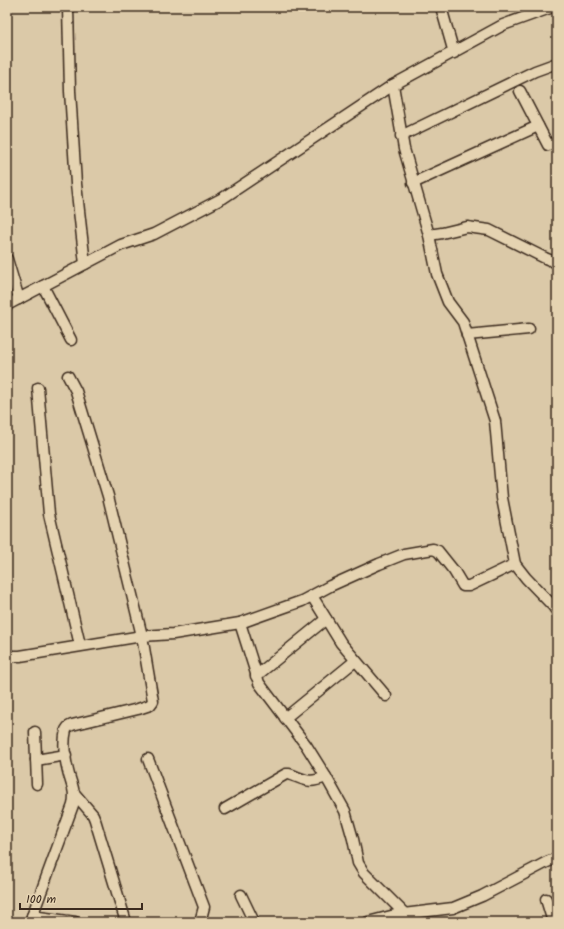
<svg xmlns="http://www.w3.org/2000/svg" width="564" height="929" font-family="Kalam,sans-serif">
<rect width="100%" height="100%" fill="#dbc9a8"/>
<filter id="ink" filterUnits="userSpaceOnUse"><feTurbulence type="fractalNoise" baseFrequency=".025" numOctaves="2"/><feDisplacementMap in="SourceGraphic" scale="8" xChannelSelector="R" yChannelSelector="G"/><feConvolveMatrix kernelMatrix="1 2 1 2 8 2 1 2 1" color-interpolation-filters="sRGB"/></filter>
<g filter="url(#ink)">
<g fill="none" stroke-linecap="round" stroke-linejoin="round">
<defs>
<g id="minor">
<polyline points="68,7 70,91 76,184 85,264"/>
<polyline points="441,7 454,53"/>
<polyline points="393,85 404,149 429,235 437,274 448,302 463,322 495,421 502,498 515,564 526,578 553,606 557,612"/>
<polyline points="520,91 548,145 557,142"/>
<polyline points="401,136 535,71 557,63"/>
<polyline points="413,183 538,126"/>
<polyline points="429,235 442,233 467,227 489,230 545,258 557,263"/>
<polyline points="7,259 19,299"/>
<polyline points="43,286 71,340"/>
<polyline points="7,305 121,245 154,234 223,198 393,85 503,25 553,7"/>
<polyline points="467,335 529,329"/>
<polyline points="38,388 49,514 80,645"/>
<polyline points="312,596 341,643 386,696"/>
<polyline points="240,623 259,683 306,745 326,777 345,811 353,839 358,863 364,873 413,922"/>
<polyline points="7,656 20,656 142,636 173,634 240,623 302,601 330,586 379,564 404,554 433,549 438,551 454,571 463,586 469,586 515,564"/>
<polyline points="256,676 326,619"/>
<polyline points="285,718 355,661"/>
<polyline points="35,732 37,784"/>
<polyline points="148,759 204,907 200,922"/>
<polyline points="36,760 66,755"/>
<polyline points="75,794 93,815 95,820 126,922"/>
<path d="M225,809L286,774H289C306,780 308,784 326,777"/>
<polyline points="241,895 254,922"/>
<polyline points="546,899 553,922"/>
<polyline points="32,916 75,922"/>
<path d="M30,922L73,805C76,789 71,785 68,771C65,759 63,742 66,730L68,727L72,725L138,709L150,705L153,701L142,636L108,496L76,391L68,376"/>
<polyline points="368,922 395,915 453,908 482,896 547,862 557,858"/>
</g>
</defs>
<use href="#minor" stroke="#3b2a1e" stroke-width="13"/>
<use href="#minor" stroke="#e5d3b1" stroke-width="10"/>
</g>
</g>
<rect width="564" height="929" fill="none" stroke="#e5d3b1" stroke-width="24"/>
<rect x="12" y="12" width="540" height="905" fill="none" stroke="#3b2a1e" stroke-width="1.5" filter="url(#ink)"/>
<path d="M20 903v6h122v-6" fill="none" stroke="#3b2a1e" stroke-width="2"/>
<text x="26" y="903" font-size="12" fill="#3b2a1e" stroke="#e5d3b1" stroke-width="3" paint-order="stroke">100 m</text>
</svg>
